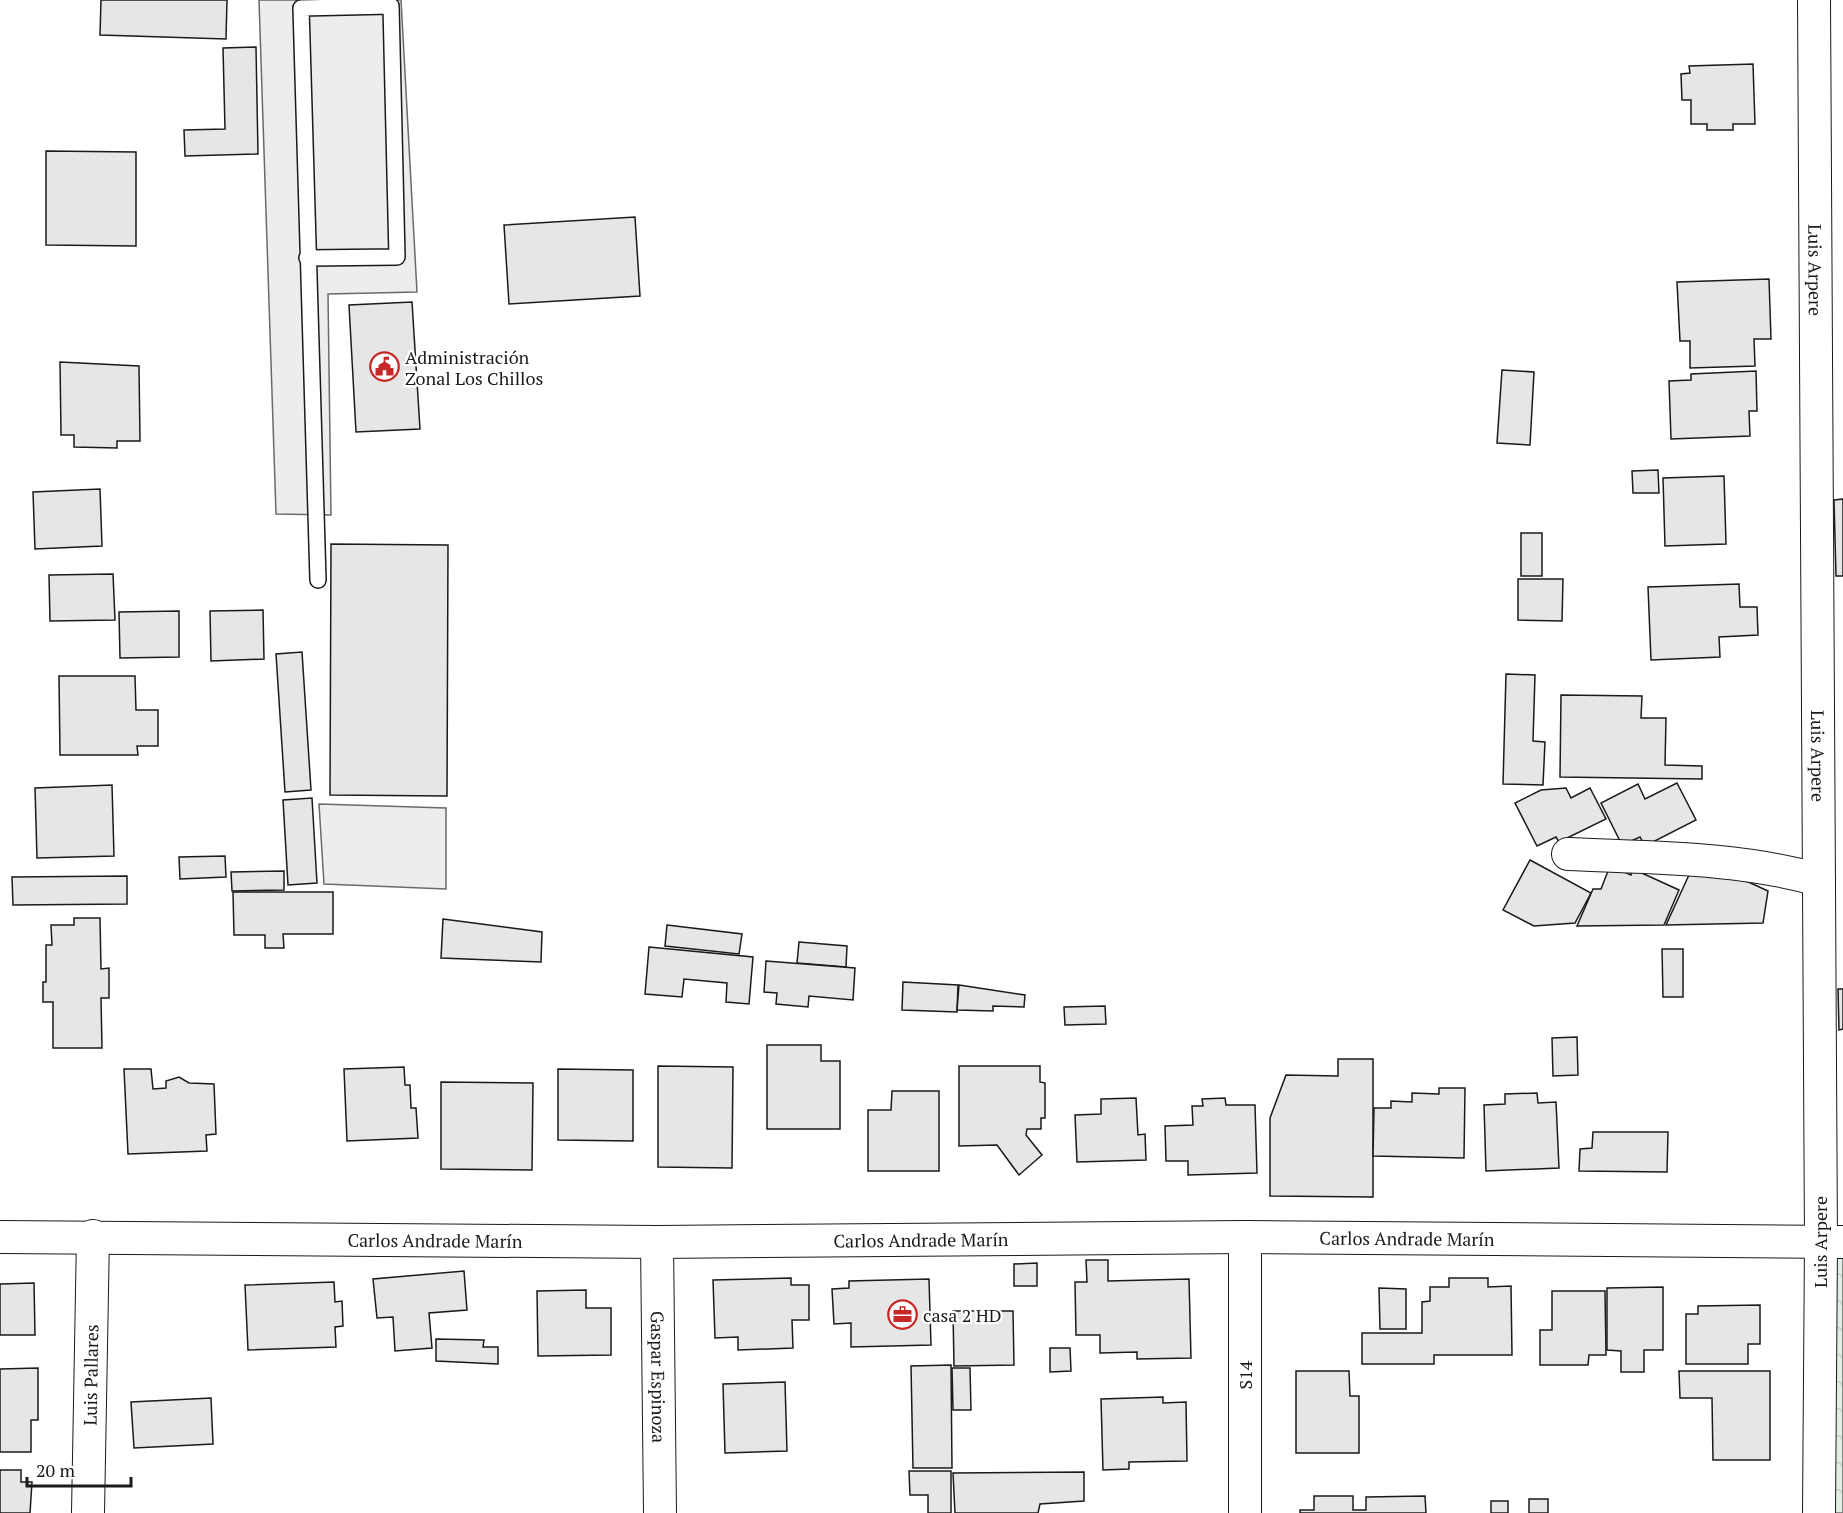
<svg xmlns="http://www.w3.org/2000/svg" width="1843" height="1513" font-family="'PT Serif',serif">
<defs>
<pattern id="forest-crowns" width="20" height="18" patternUnits="userSpaceOnUse" patternTransform="scale(1.5)"><rect width="20" height="18" fill="#e0efe3"/><path d="M2 6a3 3 0 1 1 6 0M12 15a3 3 0 1 1 6 0" fill="none" stroke="#c0ccc2"/></pattern>
</defs>
<rect width="100%" height="100%" fill="#fff"/>
<polygon fill="url(#forest-crowns)" stroke="#6a6a6a" stroke-width="1.5" points="1821,1242 1843,1242 1843,1513 1819,1513"/>
<g fill="#ededed" stroke="#6a6a6a" stroke-width="1.5">
<polygon points="259,0 401,0 417,292 328,294 331,515 276,514"/>
<polygon points="319,804 446,808 446,889 324,884"/>
</g>
<g fill="#e6e6e6" stroke="#1a1a1a" stroke-width="1.5">
<polygon points="101,0 227,0 226,39 100,35"/>
<polygon points="256,47 258,154 185,156 184,130 225,129 223,48"/>
<polygon points="1753,64 1755,124 1733,124 1733,130 1707,130 1707,124 1691,124 1691,100 1682,100 1681,74 1690,73 1689,66"/>
<polygon points="46,151 136,152 136,246 46,245"/>
<polygon points="635,217 640,296 509,304 504,225"/>
<polygon points="1769,279 1771,339 1754,339 1755,366 1690,368 1690,341 1680,341 1677,282"/>
<polygon points="412,302 420,429 356,432 349,305"/>
<polygon points="60,362 139,366 140,441 117,441 117,448 74,447 74,435 61,435"/>
<polygon points="1502,370 1534,372 1530,445 1497,443"/>
<polygon points="1756,371 1757,411 1749,411 1750,436 1671,439 1669,381 1691,380 1691,374"/>
<polygon points="1658,470 1659,493 1633,493 1632,471"/>
<polygon points="1724,476 1726,544 1665,546 1663,478"/>
<polygon points="100,489 102,546 35,549 33,492"/>
<polygon points="1843,499 1843,576 1836,576 1834,500"/>
<rect x="1521" y="533" width="21" height="43"/>
<polygon points="331,544 448,545 447,796 330,795"/>
<polygon points="113,574 115,620 50,621 49,575"/>
<polygon points="1518,579 1563,579 1562,621 1518,620"/>
<polygon points="1739,584 1740,607 1757,607 1758,635 1719,637 1720,657 1651,660 1648,587"/>
<polygon points="263,610 264,659 211,661 210,611"/>
<polygon points="179,611 179,657 120,658 119,612"/>
<polygon points="302,652 311,790 285,792 276,654"/>
<polygon points="1506,674 1535,675 1533,741 1545,742 1543,785 1503,784"/>
<polygon points="59,676 135,676 136,710 158,710 158,746 137,746 138,755 60,755"/>
<polygon points="1561,695 1642,696 1641,718 1666,718 1665,765 1702,766 1702,779 1560,777"/>
<polygon points="1677,783 1696,820 1645,846 1640,837 1622,845 1601,803 1638,784 1645,799"/>
<polygon points="112,785 114,856 37,858 35,788"/>
<polygon points="1566,788 1571,798 1590,788 1606,819 1559,842 1556,837 1537,846 1515,803 1541,790"/>
<polygon points="312,798 317,883 288,885 283,800"/>
<polygon points="225,856 226,877 180,879 179,857"/>
<polygon points="1530,860 1591,893 1575,923 1534,926 1503,910"/>
<polygon points="1694,864 1716,867 1768,891 1763,923 1666,925"/>
<polygon points="1610,866 1631,875 1633,869 1679,890 1664,925 1577,926 1593,889 1601,889"/>
<polygon points="284,871 284,890 232,891 231,872"/>
<polygon points="127,876 127,904 13,905 12,877"/>
<polygon points="233,892 333,892 333,934 283,934 284,948 265,948 265,935 234,935"/>
<polygon points="74,918 100,918 101,969 109,968 109,998 101,998 102,1048 53,1048 53,1002 43,1002 43,982 46,982 46,945 52,945 51,925 74,925"/>
<polygon points="443,919 542,932 541,962 441,958"/>
<polygon points="667,925 742,934 739,954 665,946"/>
<polygon points="799,942 847,946 846,967 797,963"/>
<polygon points="649,947 753,957 749,1004 726,1002 727,983 684,979 682,997 645,994"/>
<polygon points="1662,949 1683,949 1683,997 1663,997"/>
<polygon points="766,961 855,968 853,1000 809,996 808,1007 776,1004 777,993 764,992"/>
<polygon points="903,982 958,985 957,1012 902,1010"/>
<polygon points="959,985 1025,995 1024,1007 993,1006 993,1011 957,1010"/>
<polygon points="1838,989 1843,989 1843,1029 1839,1030"/>
<polygon points="1105,1006 1106,1024 1065,1025 1064,1007"/>
<polygon points="1577,1037 1578,1075 1553,1076 1552,1038"/>
<polygon points="767,1045 821,1045 821,1061 840,1061 840,1129 767,1129"/>
<polygon points="1338,1059 1373,1059 1373,1197 1270,1196 1270,1118 1286,1075 1338,1076"/>
<polygon points="658,1066 733,1067 732,1168 658,1167"/>
<polygon points="959,1066 1040,1066 1040,1082 1045,1083 1045,1118 1041,1118 1041,1129 1027,1129 1026,1135 1042,1155 1019,1175 997,1145 959,1146"/>
<polygon points="404,1067 405,1085 410,1085 411,1108 416,1108 418,1138 347,1141 344,1069"/>
<polygon points="124,1069 151,1069 153,1089 166,1088 166,1081 179,1077 189,1083 214,1084 216,1134 206,1135 207,1151 128,1154"/>
<polygon points="558,1069 633,1070 633,1141 558,1140"/>
<polygon points="441,1082 533,1083 532,1170 441,1169"/>
<polygon points="1439,1088 1465,1088 1464,1158 1373,1156 1374,1108 1391,1108 1391,1101 1412,1102 1412,1093 1439,1094"/>
<polygon points="892,1091 939,1091 939,1171 868,1171 868,1110 891,1110"/>
<polygon points="1537,1093 1538,1103 1556,1102 1559,1168 1486,1171 1484,1105 1505,1104 1505,1094"/>
<polygon points="1136,1098 1138,1135 1145,1134 1146,1160 1077,1162 1075,1115 1101,1114 1101,1099"/>
<polygon points="1225,1098 1226,1105 1255,1105 1257,1173 1188,1175 1188,1161 1166,1161 1165,1126 1193,1125 1192,1106 1203,1106 1202,1099"/>
<polygon points="1593,1132 1668,1132 1667,1172 1579,1171 1580,1149 1592,1148"/>
<polygon points="1086,1260 1108,1260 1108,1281 1189,1279 1191,1358 1137,1359 1137,1352 1100,1353 1100,1335 1076,1335 1075,1282 1087,1282"/>
<polygon points="1037,1263 1037,1286 1014,1286 1014,1264"/>
<polygon points="464,1271 467,1310 429,1313 432,1348 395,1351 393,1317 377,1318 373,1279"/>
<polygon points="791,1278 791,1285 809,1285 809,1320 792,1320 793,1348 738,1350 738,1337 715,1338 713,1280"/>
<polygon points="1449,1278 1488,1278 1488,1287 1511,1286 1512,1355 1434,1355 1434,1364 1362,1364 1362,1333 1422,1333 1422,1302 1430,1301 1430,1287 1449,1287"/>
<polygon points="929,1279 931,1345 851,1347 851,1323 834,1324 832,1289 849,1288 849,1281"/>
<polygon points="334,1282 335,1302 342,1301 343,1326 335,1327 336,1347 248,1350 245,1285"/>
<polygon points="34,1283 35,1335 0,1335 0,1284"/>
<polygon points="1663,1287 1663,1350 1644,1350 1644,1372 1621,1372 1621,1351 1607,1350 1607,1288"/>
<polygon points="1379,1288 1406,1289 1406,1329 1380,1329"/>
<polygon points="586,1290 586,1308 611,1308 611,1355 538,1356 537,1291"/>
<polygon points="1552,1291 1605,1291 1606,1355 1589,1355 1588,1365 1540,1365 1540,1330 1552,1330"/>
<polygon points="1760,1305 1760,1344 1748,1344 1748,1364 1686,1364 1686,1314 1698,1314 1698,1306"/>
<polygon points="953,1311 1013,1311 1014,1365 954,1366"/>
<polygon points="436,1339 484,1340 483,1347 498,1347 498,1364 436,1361"/>
<polygon points="1050,1348 1070,1348 1071,1371 1050,1372"/>
<polygon points="951,1365 952,1468 913,1468 911,1366"/>
<polygon points="38,1368 38,1420 31,1420 31,1452 0,1452 0,1369"/>
<polygon points="952,1368 970,1368 971,1410 953,1410"/>
<polygon points="1296,1371 1349,1371 1350,1396 1359,1396 1359,1453 1296,1453"/>
<polygon points="1679,1371 1770,1371 1770,1460 1713,1460 1712,1398 1680,1398"/>
<polygon points="785,1382 787,1451 725,1453 723,1384"/>
<polygon points="1163,1397 1163,1403 1186,1402 1187,1461 1129,1462 1129,1469 1103,1470 1101,1399"/>
<polygon points="211,1398 213,1444 134,1448 131,1402"/>
<polygon points="0,1470 21,1470 21,1482 32,1482 30,1513 0,1513"/>
<polygon points="909,1471 951,1471 951,1513 928,1513 928,1495 910,1495"/>
<polygon points="1084,1472 1084,1501 1040,1504 1038,1513 955,1513 953,1473"/>
<polygon points="1314,1496 1353,1496 1353,1510 1366,1510 1366,1497 1425,1496 1426,1513 1300,1513 1300,1510 1314,1510"/>
<rect x="1529" y="1499" width="19" height="14"/>
<rect x="1491" y="1501" width="17" height="12"/>
</g>
<g fill="none" stroke-linecap="round" stroke-linejoin="round">
<defs>
<polyline id="lane" points="307,258 397,257 391,6 301,8 318,580"/>
<g id="street">
<path id="s1" d="M1814,0L1821,1242L1819,1513"/>
<path d="M1568,854C1652,858 1738,857 1819,880"/>
<path id="s2" d="M0,1237L657,1242L1245,1237L1843,1242"/>
<path id="s3" d="M657,1242L660,1513"/>
<path id="s4" d="M88,1513L93,1236"/>
<polyline points="1245,1513 1245,1237"/>
</g>
</defs>
<use href="#lane" stroke="#1a1a1a" stroke-width="18"/>
<use href="#street" stroke="#1a1a1a" stroke-width="34"/>
<use href="#lane" stroke="#fff" stroke-width="15"/>
<use href="#street" stroke="#fff" stroke-width="32"/>
</g>
<defs>
<symbol id="civic-ring" viewBox="-11 -11 22 22"><circle r="9.5" fill="#fff" stroke="#c62828" stroke-width="1.5"/><path d="M-.6-6.5H3V-4.5H.6V-3L4-1V1h2V6H-6V1h2V-1L-.6-3ZM-1.2 2.5V6h2.4V2.5Z" fill="#c62828"/></symbol>
<symbol id="office-ring" viewBox="-11 -11 22 22"><circle r="9.5" fill="#fff" stroke="#c62828" stroke-width="1.5"/><path d="M-6-3h4V-5.5h4V-3h4V5H-6ZM-1-4.5V-3h2v-1.5ZM-6 0V1H6V0Z" fill="#c62828"/></symbol>
</defs>
<g fill-rule="evenodd">
<use href="#civic-ring" x="368" y="350" width="33" height="33"/>
<use href="#office-ring" x="886" y="1298" width="33" height="33"/>
</g>
<g text-anchor="middle" dominant-baseline="central" stroke-width="4.5" stroke-linejoin="round" paint-order="stroke">
<g font-size="18" fill="#1a1a1a" stroke="#fff">
<text stroke="none"><textPath href="#s1" startOffset="270">Luis Arpere</textPath></text>
<text stroke="none"><textPath href="#s1" startOffset="756">Luis Arpere</textPath></text>
<text stroke="none"><textPath href="#s2" startOffset="1407">Carlos Andrade Marín</textPath></text>
<text stroke="none"><textPath href="#s2" startOffset="921">Carlos Andrade Marín</textPath></text>
<text stroke="none"><textPath href="#s2" startOffset="435">Carlos Andrade Marín</textPath></text>
<text transform="translate(1820 1242) rotate(-90)">Luis Arpere</text>
<text stroke="none"><textPath href="#s4" startOffset="138">Luis Pallares</textPath></text>
<text transform="translate(1245 1375) rotate(-90)">S14</text>
<text stroke="none"><textPath href="#s3" startOffset="135">Gaspar Espinoza</textPath></text>
</g>
<g font-size="18" fill="#1a1a1a" stroke="#fff" text-anchor="start">
<text x="405" y="357">Administración<tspan x="405" dy="21">Zonal Los Chillos</tspan></text>
<text x="923" y="1315">casa 2 HD</text>
</g>
</g>
<path d="M27 1477v9h104v-9" fill="none" stroke="#1a1a1a" stroke-width="3"/>
<text x="36" y="1477" font-size="18" fill="#1a1a1a" stroke="#ffffff" stroke-width="4.5" paint-order="stroke">20 m</text>
</svg>
